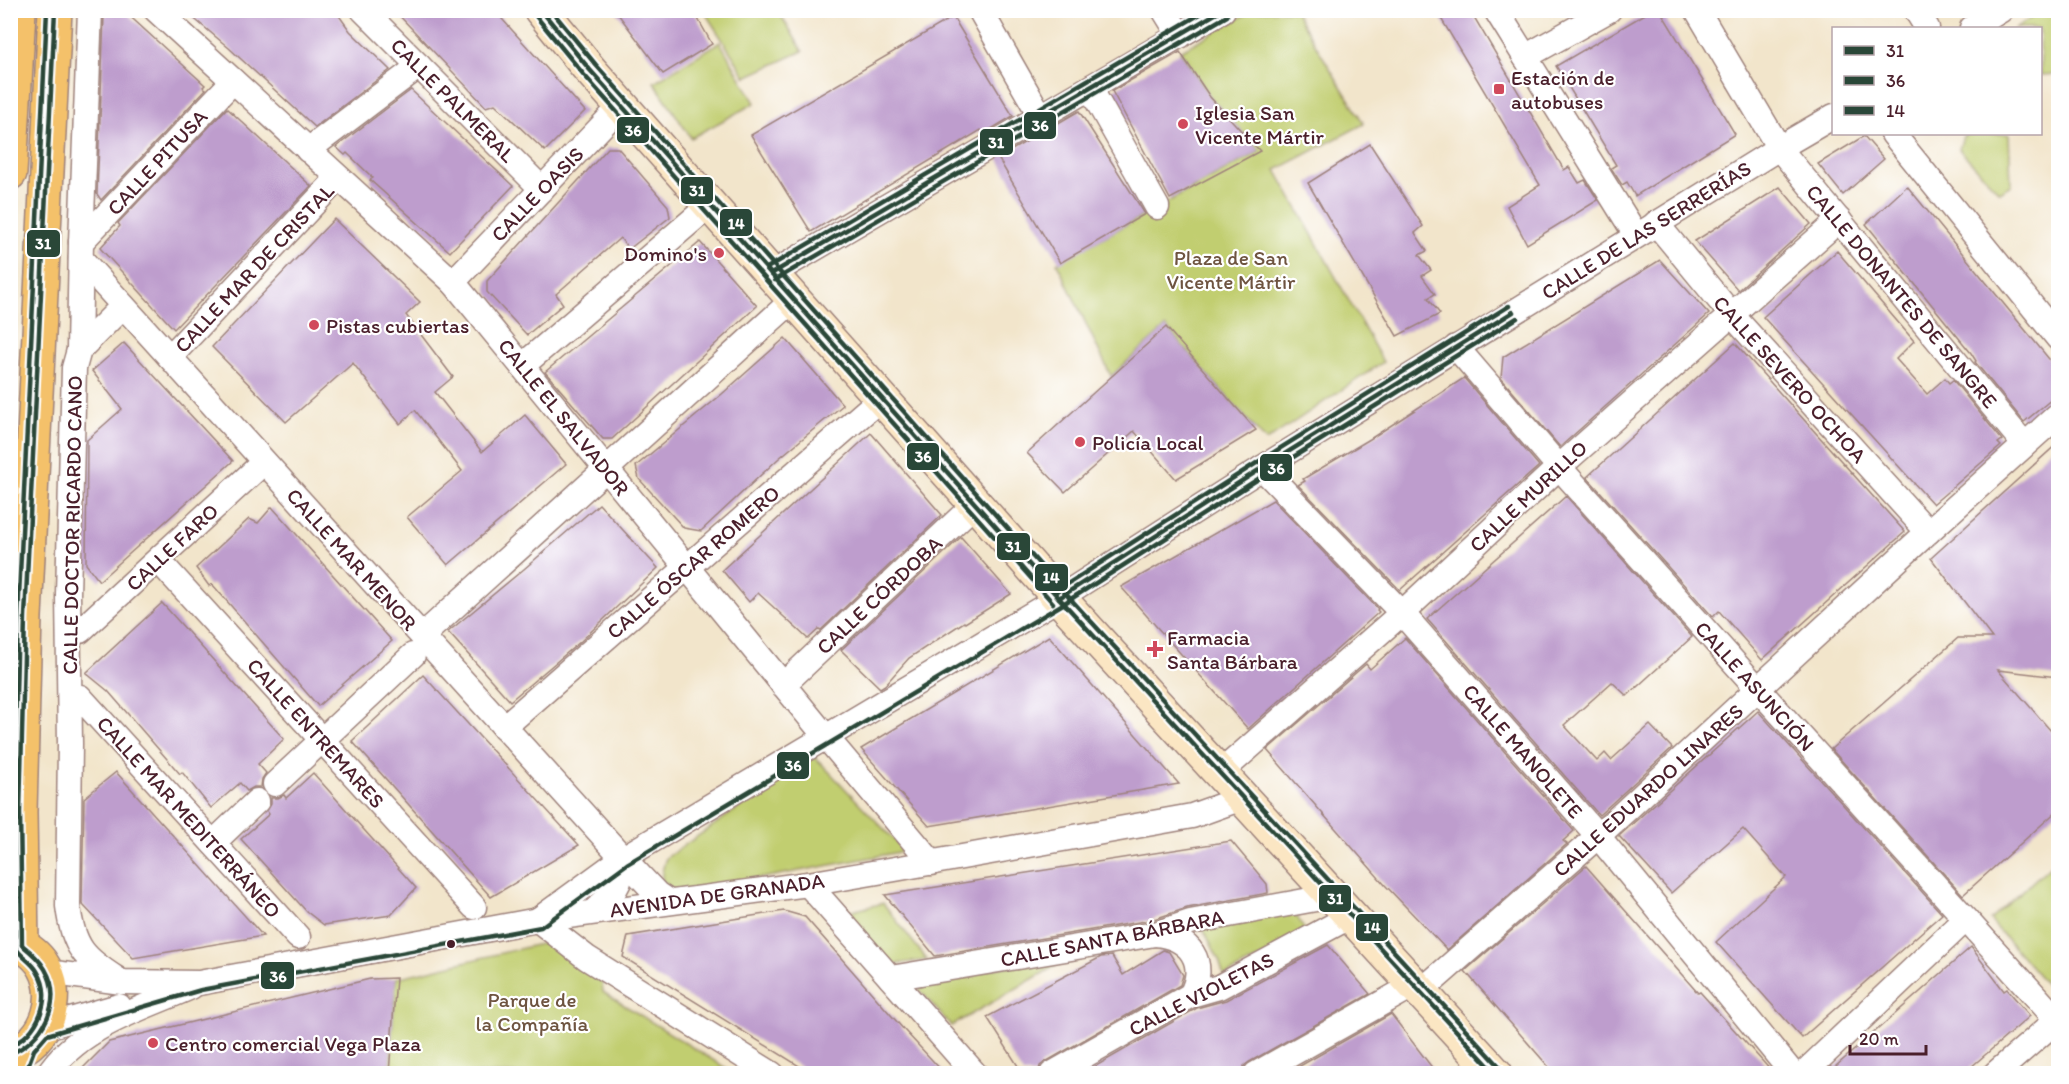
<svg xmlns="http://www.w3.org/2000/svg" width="2069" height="1084" font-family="Itim,sans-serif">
<rect width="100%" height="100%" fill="#fff"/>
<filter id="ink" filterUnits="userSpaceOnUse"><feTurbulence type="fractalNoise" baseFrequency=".0167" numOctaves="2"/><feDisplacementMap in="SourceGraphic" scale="12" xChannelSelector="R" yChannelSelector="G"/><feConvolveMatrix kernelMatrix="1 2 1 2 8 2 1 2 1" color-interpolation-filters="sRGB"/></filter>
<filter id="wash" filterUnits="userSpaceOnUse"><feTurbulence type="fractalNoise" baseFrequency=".008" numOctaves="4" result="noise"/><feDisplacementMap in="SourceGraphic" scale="24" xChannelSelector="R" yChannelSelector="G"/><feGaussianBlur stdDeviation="1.35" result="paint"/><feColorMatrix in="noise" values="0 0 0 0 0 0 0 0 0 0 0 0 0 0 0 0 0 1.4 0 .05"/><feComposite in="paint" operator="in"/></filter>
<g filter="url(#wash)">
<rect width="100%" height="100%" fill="#f2e5cb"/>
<g fill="#c1ce70" stroke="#86764e" stroke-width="1.5">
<polygon points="2043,10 2058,11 2058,74 2041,75 2040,28 2016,28"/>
<polygon points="704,11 778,11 803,51 746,77"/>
<polygon points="1252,11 1295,11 1364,124 1276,170 1383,362 1266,441 1166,327 1111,376 1057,263 1260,151 1210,97 1180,51"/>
<polygon points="720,42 755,103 691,138 654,82"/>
<polygon points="1968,134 2009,134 2011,185 1999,192 1959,149 1963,136"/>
<path d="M814,756L905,851L677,894C659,882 659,878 666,858Z"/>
<polygon points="2058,859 2058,998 1990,920"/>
<polygon points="883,903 927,960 887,965 845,913"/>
<polygon points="1292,908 1307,934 1224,976 1219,960 1201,925"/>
<polygon points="544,943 602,982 603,992 734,1073 389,1074 396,978"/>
<polygon points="1076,954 951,1026 914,983"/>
</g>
<g id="blocks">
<g fill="#be9dcd">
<polygon points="112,10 123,10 205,85 203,87 206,89 101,200 97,194 104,17"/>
<polygon points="184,10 335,10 350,31 390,70 315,127 229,48"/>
<polygon points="394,10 494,10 585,111 545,151 495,104 486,107"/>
<polygon points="615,10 693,10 712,44 663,74"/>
<polygon points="1436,10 1470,10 1564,170 1569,167 1579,183 1585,180 1598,200 1527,244 1507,206 1540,185"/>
<polygon points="1652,10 1660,10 1735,134 1635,196 1627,182 1622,185 1611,168 1616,165 1556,66"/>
<polygon points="953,17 1013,116 983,134 981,130 811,232 751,135"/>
<polygon points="1180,52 1210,97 1260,151 1170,199 1112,91"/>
<polygon points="411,90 513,186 450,252 370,180 373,178 347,153 345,155 336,147"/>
<polygon points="227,108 311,186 174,329 100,248 120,226 118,223"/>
<polygon points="1079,111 1145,214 1060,263 998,158"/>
<polygon points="1864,136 1884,159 1843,195 1818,164"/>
<polygon points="1370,144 1423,226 1415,233 1427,251 1419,255 1431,270 1422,276 1435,294 1428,298 1440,314 1397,336 1308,183"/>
<polygon points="608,148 618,148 668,206 670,217 629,249 620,238 556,294 563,304 527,335 487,292 487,281"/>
<polygon points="1907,186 2058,370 2058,394 2024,422 1975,362 1976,361 1971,353 1866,224"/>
<polygon points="1780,187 1811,224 1738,290 1695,241"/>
<polygon points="334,219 420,302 406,315 453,377 435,392 482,452 525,415 566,464 448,565 407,517 462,471 415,410 400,424 353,363 286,422 212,347"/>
<polygon points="700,242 757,306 612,439 603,439 545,372"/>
<polygon points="1837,251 1914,341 1896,359 1927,394 1945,378 1949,383 1953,380 2002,440 1998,443 2001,446 1933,504 1763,317"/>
<polygon points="1660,260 1709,314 1560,447 1501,378 1503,357"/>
<polygon points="1166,327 1256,430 1176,479 1134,431 1065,492 1027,453"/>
<polygon points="785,338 843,405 778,459 701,531 684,528 639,479 636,466 722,394"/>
<polygon points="124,343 233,461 99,581 86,564 87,440 122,409 92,371"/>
<polygon points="1735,343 1905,532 1762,660 1719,611 1713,617 1587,477"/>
<polygon points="1464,378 1539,466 1400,590 1298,485 1305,481 1303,479 1370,439"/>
<polygon points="871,433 942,515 821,630 819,629 808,639 758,593 749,602 722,570"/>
<polygon points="2058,443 2058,677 1998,670 2058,739 2058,810 1963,895 1831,749 1958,638 1992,638 1931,558"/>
<polygon points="1566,496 1692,637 1627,696 1612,682 1564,725 1597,761 1605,753 1611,760 1650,725 1672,748 1599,815 1427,619"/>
<polygon points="1273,500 1378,609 1377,610 1379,612 1248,729 1121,587"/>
<polygon points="599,504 658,568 581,641 510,701 448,632 524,569"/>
<polygon points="272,507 392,641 318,706 212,584 209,586 196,568 249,519 258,523"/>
<polygon points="961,537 1011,594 965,623 964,622 909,658 885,685 880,688 841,650"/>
<polygon points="162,603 284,739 258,764 266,773 262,779 261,787 254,787 247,791 240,783 211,808 182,772 180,774 108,691 86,673"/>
<polygon points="1049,636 1179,784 929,826 861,749"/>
<polygon points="1405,638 1574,831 1563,841 1567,844 1447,950 1385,885 1267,750 1366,664 1370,669"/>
<polygon points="423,675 579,845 491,897 352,741"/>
<polygon points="1758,711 1942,914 1802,1038 1716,942 1786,877 1768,857 1743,829 1671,893 1619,836"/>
<polygon points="116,772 263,936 133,958 82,904 84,798"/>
<polygon points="313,773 416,888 391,915 324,925 307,912 241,839 269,814 267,811 271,804 271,798 278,798 284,795 286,798"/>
<polygon points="1231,841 1267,884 1268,893 1187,908 1151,920 935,956 885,895"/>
<polygon points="1586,866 1698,993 1700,992 1774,1074 1555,1074 1465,971"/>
<polygon points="784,911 805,917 905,1031 945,1074 812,1074 623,957 628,936"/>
<polygon points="1328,945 1370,994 1249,1062 1244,1066 1242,1074 1082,1074 1197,1008 1226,1000"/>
<polygon points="1971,947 2004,991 2007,989 2030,1016 1963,1074 1827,1074"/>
<polygon points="1163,950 1169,952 1183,975 1180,985 1045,1062 1040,1066 1038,1074 1023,1074 987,1017 1101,957 1112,956 1123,975"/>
<polygon points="396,978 389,1074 77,1074 109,1042 370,979"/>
<polygon points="1391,1014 1437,1074 1286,1074"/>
</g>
</g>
</g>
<g filter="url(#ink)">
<use href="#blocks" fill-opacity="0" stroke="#9e827b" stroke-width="1.5"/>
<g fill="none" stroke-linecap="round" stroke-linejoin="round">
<defs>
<g id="street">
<path d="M90,10L81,242L79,350L74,368L68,594L70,744L68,906C73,947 84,958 117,979"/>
<polyline points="156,10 453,282 826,737 932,863"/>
<polyline points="363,10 542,189"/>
<polyline points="980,10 1041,117"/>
<polyline points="1164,10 1180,36"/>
<polyline points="1496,10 1636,235"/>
<polyline points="1697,10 1779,148 2024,444"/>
<polyline points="1916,10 1927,28"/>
<polyline points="1972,28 2001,10"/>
<polyline points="1525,57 1609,10"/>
<polyline points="1090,88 1157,207"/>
<polyline points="1893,134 2058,338"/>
<polyline points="308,150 419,66"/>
<polyline points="1656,223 1731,314 1928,532"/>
<polyline points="81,242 233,81"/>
<polyline points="81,259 623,858 657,894 669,902"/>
<polyline points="771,274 1223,10"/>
<polyline points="453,282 621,106"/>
<polyline points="1456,347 1559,467 1758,689 2058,1021"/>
<polyline points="79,350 123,306"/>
<polyline points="170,357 338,178"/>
<polyline points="522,366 710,205"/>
<polyline points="1262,468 1402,613 1598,836 1793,1074"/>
<polyline points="158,560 474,907"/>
<polyline points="80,631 264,462"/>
<polyline points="422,636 794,299"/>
<polyline points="783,685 975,504"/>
<polyline points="80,697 298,937"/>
<polyline points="504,727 881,398"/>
<polyline points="1220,773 1402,613 1559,467 1839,220"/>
<polyline points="275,784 413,655"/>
<polyline points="213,843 257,801"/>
<polyline points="808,884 975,1074"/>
<path d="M593,912C613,894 623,885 623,858"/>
<polyline points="538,920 623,858 1059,598 1262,468 1779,148 1834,116"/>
<polyline points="538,920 587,958 772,1074"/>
<path d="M1155,934C1190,937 1208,962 1191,995"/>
<polyline points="47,972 122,982 199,983 538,920 808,884 895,869 1192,816 1242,798"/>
<polyline points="891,978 1155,934 1190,922 1332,896"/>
<polyline points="1420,992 1598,836 1928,532 2058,415"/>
<polyline points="43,1028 119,1006"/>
<path d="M48,1074C79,1026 142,1009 191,987"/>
<polyline points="1052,1074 1191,995 1219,987 1351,916"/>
<polyline points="1256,1074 1414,985"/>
<polyline points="1803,1074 1966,919"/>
<polyline points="1995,1074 2057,1020"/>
</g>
<polyline id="secondary" points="541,10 590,70 1059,598 1496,1074"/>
<g id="primary">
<polyline points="10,173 19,10"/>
<path d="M10,940C22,945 33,951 41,962C63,993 49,1042 10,1054"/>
<polyline points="22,945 20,812 25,617 55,10"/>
</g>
</defs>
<use href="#street" stroke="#9e827b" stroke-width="27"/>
<use href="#secondary" stroke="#9e827b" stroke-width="36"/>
<use href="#primary" stroke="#9e827b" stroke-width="36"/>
<use href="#street" stroke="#fff" stroke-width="24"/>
<use href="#secondary" stroke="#fbe6c3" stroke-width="33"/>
<use href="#primary" stroke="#f4c16a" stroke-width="33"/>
<defs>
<g id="bus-1">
<polyline points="541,10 590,70 1059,598 1496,1074"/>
<polyline points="771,274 1222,10"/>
<polyline points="1059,598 1262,468 1513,312"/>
<polyline points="22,945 20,812 25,617 55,10"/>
<path d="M10,1054C43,1040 64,1002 45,969C39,959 31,952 22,945"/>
</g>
<g id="bus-2">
<polyline points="535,15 584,75 1053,603"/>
<polyline points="775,280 1227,16"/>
<polyline points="25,1074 34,1050 47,1035 201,990 541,927 627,864 1063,604 1266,474 1517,318"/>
</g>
<g id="bus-3">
<polyline points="551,10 596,65 1065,593 1502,1069"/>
<polyline points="767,268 1207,10"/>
<polyline points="1055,592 1258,462 1509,306"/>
<path d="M10,1046C38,1034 54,998 37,971C31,961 20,956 15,947L13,812L18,617L47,10"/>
</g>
</defs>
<use href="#bus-1" stroke="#fff" stroke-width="9"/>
<use href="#bus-2" stroke="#fff" stroke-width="9"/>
<use href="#bus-3" stroke="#fff" stroke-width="9"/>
<use href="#bus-1" stroke="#2a4738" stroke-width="4.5"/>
<use href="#bus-2" stroke="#294738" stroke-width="4.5"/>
<use href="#bus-3" stroke="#2a4739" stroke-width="4.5"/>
</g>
</g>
<g fill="#d1495b" stroke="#fff" stroke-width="2">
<rect x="1493" y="83" width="12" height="12" rx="3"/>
<circle cx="1183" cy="124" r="6"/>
<circle cx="719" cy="253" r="6"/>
<circle cx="314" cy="325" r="6"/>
<circle cx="1080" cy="442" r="6"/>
<path d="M1152 640h6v6h6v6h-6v6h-6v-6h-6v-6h6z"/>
<circle cx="153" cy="1043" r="6"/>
</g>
<circle fill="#4a1f2b" stroke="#fff" stroke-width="2" cx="451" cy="944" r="5"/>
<g text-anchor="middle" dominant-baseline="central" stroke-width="4.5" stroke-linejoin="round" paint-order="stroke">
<g font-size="21" fill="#4a1f2b" stroke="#fff" text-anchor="start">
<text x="1511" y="77">Estación de<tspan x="1511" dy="24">autobuses</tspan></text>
<text x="1195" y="112">Iglesia San<tspan x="1195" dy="24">Vicente Mártir</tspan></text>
<text x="707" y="253" text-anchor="end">Domino's</text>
<text x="326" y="325">Pistas cubiertas</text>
<text x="1092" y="442">Policía Local</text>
<text x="1167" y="637">Farmacia<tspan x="1167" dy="24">Santa Bárbara</tspan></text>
<text x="165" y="1043">Centro comercial Vega Plaza</text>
</g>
<g font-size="21" fill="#4a1f2b" stroke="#fff">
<text transform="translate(453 100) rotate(45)">CALLE PALMERAL</text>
<text transform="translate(157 162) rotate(-47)">CALLE PITUSA</text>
<text transform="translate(537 194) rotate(-46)">CALLE OASIS</text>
<text transform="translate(1646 230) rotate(-32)">CALLE DE LAS SERRERÍAS</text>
<text transform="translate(254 268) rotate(-47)">CALLE MAR DE CRISTAL</text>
<text transform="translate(1902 296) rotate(50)">CALLE DONANTES DE SANGRE</text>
<text transform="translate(1790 379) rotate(48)">CALLE SEVERO OCHOA</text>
<text transform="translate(564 417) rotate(51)">CALLE EL SALVADOR</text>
<text transform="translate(1528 496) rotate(-43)">CALLE MURILLO</text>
<text transform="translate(72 525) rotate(-89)">CALLE DOCTOR RICARDO CANO</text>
<text transform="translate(172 547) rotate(-43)">CALLE FARO</text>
<text transform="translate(352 559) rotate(48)">CALLE MAR MENOR</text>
<text transform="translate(693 562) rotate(-41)">CALLE ÓSCAR ROMERO</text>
<text transform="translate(879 595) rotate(-43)">CALLE CÓRDOBA</text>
<text transform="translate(1755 686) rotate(48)">CALLE ASUNCIÓN</text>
<text transform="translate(316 733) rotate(48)">CALLE ENTREMARES</text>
<text transform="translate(1523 751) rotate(49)">CALLE MANOLETE</text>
<text transform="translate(1648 790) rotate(-42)">CALLE EDUARDO LINARES</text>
<text transform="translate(189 817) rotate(48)">CALLE MAR MEDITERRÁNEO</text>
<text transform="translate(717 895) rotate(-8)">AVENIDA DE GRANADA</text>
<text transform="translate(1112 938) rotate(-11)">CALLE SANTA BÁRBARA</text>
<text transform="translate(1201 994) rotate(-27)">CALLE VIOLETAS</text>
</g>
<g font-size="21" fill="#6e5440" stroke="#fff">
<text x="1231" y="257">Plaza de San<tspan x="1231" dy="24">Vicente Mártir</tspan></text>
<text x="532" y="999">Parque de<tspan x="532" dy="24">la Compañía</tspan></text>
</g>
</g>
<g stroke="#fff" stroke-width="2">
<rect x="1023" y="111" width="34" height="29" rx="6" fill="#294738"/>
<rect x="616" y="116" width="34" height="28" rx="6" fill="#294738"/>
<rect x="979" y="128" width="35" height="28" rx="6" fill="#2a4738"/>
<rect x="680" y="176" width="34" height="29" rx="6" fill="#2a4738"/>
<rect x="719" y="208" width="34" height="29" rx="6" fill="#2a4739"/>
<rect x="26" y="229" width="35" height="29" rx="6" fill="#2a4738"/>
<rect x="906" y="442" width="34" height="29" rx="6" fill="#294738"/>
<rect x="1259" y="453" width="34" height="29" rx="6" fill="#294738"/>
<rect x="996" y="532" width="35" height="29" rx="6" fill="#2a4738"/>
<rect x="1034" y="563" width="35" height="29" rx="6" fill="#2a4739"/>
<rect x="776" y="751" width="34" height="29" rx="6" fill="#294738"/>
<rect x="1318" y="884" width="34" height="29" rx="6" fill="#2a4738"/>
<rect x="1355" y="913" width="34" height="29" rx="6" fill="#2a4739"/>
<rect x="260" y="961" width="35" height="29" rx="6" fill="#294738"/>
</g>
<g font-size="16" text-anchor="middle" font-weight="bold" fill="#fff">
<text x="1040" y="131">36</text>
<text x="633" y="136">36</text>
<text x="996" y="148">31</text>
<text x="697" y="196">31</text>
<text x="736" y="229">14</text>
<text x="43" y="249">31</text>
<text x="923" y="462">36</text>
<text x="1276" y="474">36</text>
<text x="1013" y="552">31</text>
<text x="1051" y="583">14</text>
<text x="793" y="771">36</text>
<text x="1335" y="904">31</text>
<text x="1372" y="933">14</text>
<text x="278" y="982">36</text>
</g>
<rect width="2069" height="1084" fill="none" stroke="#fff" stroke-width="36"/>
<rect x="1832" y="27" width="210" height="108" fill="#ffffff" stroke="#b7a5aa" stroke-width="1.5"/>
<rect x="1844" y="46" width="30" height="9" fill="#2a4738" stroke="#b7a5aa" stroke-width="1.5"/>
<text x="1886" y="57" font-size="18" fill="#4a1f2b">31</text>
<rect x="1844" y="76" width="30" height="9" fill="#294738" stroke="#b7a5aa" stroke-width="1.5"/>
<text x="1886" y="87" font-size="18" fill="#4a1f2b">36</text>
<rect x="1844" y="106" width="30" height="9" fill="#2a4739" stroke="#b7a5aa" stroke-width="1.5"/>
<text x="1886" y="117" font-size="18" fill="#4a1f2b">14</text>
<path d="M1850 1045v9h76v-9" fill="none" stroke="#4a1f2b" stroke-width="3"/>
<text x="1859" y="1045" font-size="18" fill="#4a1f2b" stroke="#ffffff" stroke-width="4.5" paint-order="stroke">20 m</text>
</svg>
